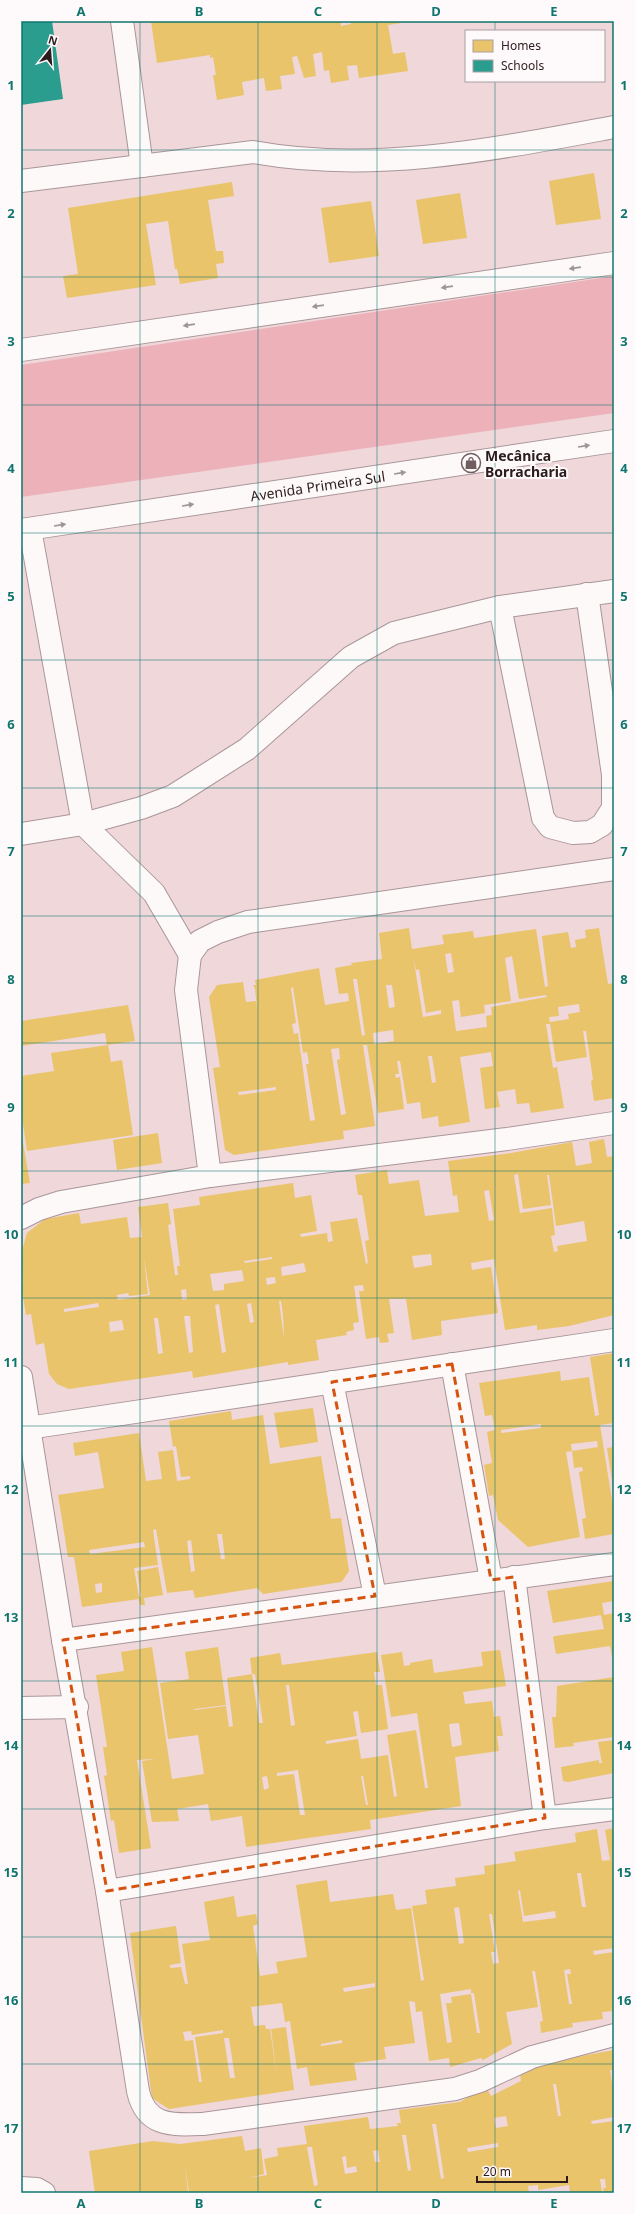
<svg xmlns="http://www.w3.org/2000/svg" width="635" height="2214" font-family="'Noto Sans',sans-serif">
<rect width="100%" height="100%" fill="#efd7da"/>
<polygon fill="#edb1ba" points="614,276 614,413 21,497 21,365"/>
<g fill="#e9c46a" fill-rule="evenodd">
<polygon points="151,21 341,21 341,26 351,24 351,21 400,21 401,23 388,25 393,54 405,52 408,71 359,78 357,65 347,66 349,80 331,83 329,70 324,71 322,52 313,54 316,76 304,78 297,56 292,57 295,74 280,76 282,89 266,91 264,78 242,82 244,95 217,100 213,75 216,75 213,57 210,58 210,55 157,63"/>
<polygon points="594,173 601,219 556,225 549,181"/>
<polygon points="232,182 234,196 208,200 216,251 223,251 224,263 216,264 218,278 180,284 177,269 175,269 168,221 146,224 156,285 67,298 63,276 78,274 68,208"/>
<polygon points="460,193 467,238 423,244 416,200"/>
<polygon points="371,201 379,256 329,263 321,208"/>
<path d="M409,928L412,949L444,944L442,935L473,931L474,938L536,929L545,987L548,986L542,936L568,932L571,948L576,947L575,940L586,938L585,930L599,928L608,984L614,983V1098L594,1101L591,1081L593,1080L586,1031H583L587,1057L556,1062L550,1024H546L553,1068L557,1067L564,1108L531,1113L529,1103L517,1104L515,1089L497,1092L500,1107L485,1109L480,1068L493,1066L491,1052L460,1057L470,1122L439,1127L438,1116L422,1119L420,1102L407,1104L400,1061H397L399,1074H395L396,1078L400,1077L404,1109L378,1113L367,1045H363L375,1126L343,1131L344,1139L234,1155L225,1150L213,1068L220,1067L209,997L217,985L243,982L246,1002L256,1001L258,1014L255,989L253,985H256L255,980L319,968L325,1005L349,1001L348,993L339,994L335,968L352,965L351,963L382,959L379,933ZM451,953L454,972L448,973L445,954ZM413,956L416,970L419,969L426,1013L441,1010V1014L423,1017ZM512,956L519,999L546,995L547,997L491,1007L492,1015L486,1016L487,1027L456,1031L452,1001L459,1000L461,1017L485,1013L484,1005L511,1001L505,958ZM353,979H357L365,1035L362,1036ZM386,985H392L395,1007L389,1008ZM293,987L303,1053L307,1052L309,1064H306L315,1120L310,1121L298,1033L294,1034L292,1024L296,1023L291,988ZM579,1004L580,1012L568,1014L569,1019L550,1022L549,1017L559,1016L558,1007ZM393,1030L394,1041L374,1044L373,1033ZM339,1048L340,1059L337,1060L346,1114L341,1115L331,1049ZM428,1056H432L436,1082L432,1083ZM276,1087V1090L239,1095L238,1092Z"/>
<polygon points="128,1005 135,1041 107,1045 105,1033 21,1046 21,1021"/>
<polygon points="108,1045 111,1062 122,1060 133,1135 27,1151 21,1110 21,1076 54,1071 51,1053"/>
<polygon points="21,1131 30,1183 21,1184"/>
<polygon points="158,1133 162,1163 117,1170 113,1140"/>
<path d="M604,1139L607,1157L614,1156V1315L569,1326L537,1330V1325L505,1330L494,1259L471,1263L472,1270L491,1267L498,1313L441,1321L442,1335L412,1340L406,1299H389L394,1333L387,1334L389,1342L380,1343L379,1337L366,1339L359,1291H364L363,1285L354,1286L359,1322L353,1323L354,1330L346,1332L347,1335L316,1340L319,1360L288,1365V1362L193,1378L192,1371L69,1389L57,1384L49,1374L44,1343L36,1345L31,1314L26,1315L21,1284L23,1282L21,1254L27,1233L45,1219L79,1213L81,1224L127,1217L130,1238L142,1237L138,1207L168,1203L171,1224L168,1225L175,1275H178L177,1266H180L173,1209L200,1205L199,1197L293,1183L295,1198L311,1195L317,1231L300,1234L301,1237L327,1233L328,1242L333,1241L330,1222L357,1218L366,1264L368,1263L365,1241L369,1240L362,1195H358L355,1175L387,1170L389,1184L419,1180L425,1216L459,1212L457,1195L453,1196L448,1161L511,1153L572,1142L576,1166L592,1163L589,1142ZM518,1174L523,1209L551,1205L547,1175H549L556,1226L584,1221L587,1241L557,1246L558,1251L554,1252L551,1236L555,1235L552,1208L520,1213L514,1175ZM489,1190L494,1220L489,1221L484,1191ZM431,1254L432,1265L414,1268L412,1256ZM272,1257V1259L245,1263L244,1261ZM144,1258L150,1295L118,1300L117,1295L128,1293L129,1296L148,1294ZM304,1263L306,1272L282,1276L281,1267ZM242,1270L244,1281L224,1284V1290L213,1291L210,1274ZM275,1277L276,1283L267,1285L266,1278ZM186,1289L187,1299L182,1300L181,1290ZM279,1301H281L283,1315L284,1339ZM98,1303L99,1307L64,1312V1309ZM251,1303L254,1322L250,1323L247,1304ZM219,1304L226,1352L222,1353L215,1305ZM184,1316H190L193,1352L189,1353ZM154,1318H158L163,1353L158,1354ZM122,1320L124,1330L110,1332L109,1322Z"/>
<path d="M614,1353V1423L600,1425L614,1513V1534L585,1539L582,1519L586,1518L579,1472L583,1471L582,1467L574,1468L572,1451L598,1447L597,1441L571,1444L572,1451L566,1452L580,1537L528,1547L498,1520L493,1495L489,1496L484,1465L492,1463L487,1432L495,1430L492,1415L485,1416L479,1383L560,1371L561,1381L589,1377L595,1416L599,1415L590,1357ZM541,1424V1428L501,1433V1430Z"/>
<polygon points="313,1408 318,1442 280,1448 274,1413"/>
<path d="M231,1411L232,1420L263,1415L270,1464L321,1456L331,1519L341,1518L349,1571L343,1580L341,1582L263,1594L257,1588L195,1598L193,1590L167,1593L156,1529L153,1530L158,1565L134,1568L139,1597L141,1596L137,1571L158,1567L163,1595L144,1598L145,1605H140L139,1599L82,1607L74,1557H68L58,1495L104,1488L98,1452L75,1456L73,1443L139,1433L146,1481L162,1479L158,1452L173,1450L177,1481L190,1479V1476L181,1477L176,1446L173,1447L169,1421ZM217,1534H222L225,1559H221ZM191,1540L195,1571L191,1572L187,1541ZM144,1542L145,1547L90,1554L89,1550ZM102,1583V1592L96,1593L95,1584Z"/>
<polygon points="614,1447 614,1487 613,1487 607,1448"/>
<polygon points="614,1581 614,1601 602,1603 604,1615 614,1613 614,1666 610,1646 556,1654 553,1637 555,1636 604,1629 601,1615 553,1623 547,1591"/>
<path d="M152,1647L172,1779L204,1774L198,1735L168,1739L160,1683L189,1679L185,1652L218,1647L226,1705L194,1709V1710L226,1706L229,1727L233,1726L227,1678L252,1674L259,1723H263L255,1674H252L250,1658L280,1653L282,1665L377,1652L380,1672H374L376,1685H382L388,1729L361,1733L358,1711L353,1712L357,1736L326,1741V1744L358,1739L361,1759L388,1755L394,1797L397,1796L387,1735L416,1730L425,1788H428L417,1713L391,1717L381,1655L402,1652L404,1666L410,1665V1663L432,1659L434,1673L483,1666L481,1652L500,1650L506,1686L463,1692L465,1704L492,1701L494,1717L500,1716L503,1736H497L499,1751L455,1757L461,1806L370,1820L371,1829L246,1847L242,1816L211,1821L208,1804L177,1809L179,1821L152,1822L142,1761L155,1759L137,1760L151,1848L119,1853L114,1820L111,1821L104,1776L107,1775L103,1747H107L96,1675L124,1671L121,1652ZM286,1685H289L295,1725L291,1726ZM459,1723L462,1745L452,1747L449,1724ZM298,1770L305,1815H300L294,1774L277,1776V1773ZM267,1776L269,1788L264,1790L262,1777ZM361,1776H363L368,1805H366Z"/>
<polygon points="614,1677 614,1737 573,1743 574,1746 555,1748 552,1717 556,1717 557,1686"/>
<polygon points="614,1740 614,1773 568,1782 563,1781 561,1767 599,1760 599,1763 602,1763 598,1742"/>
<path d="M614,1828V1948L593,1951L594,1955L614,1952V2011L602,2012L603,2019L572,2023L573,2027L541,2033L540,2022L543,2021L535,1971H532L538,2007L506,2012L512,2044L483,2060L481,2058L450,2067L449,2058L429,2061L422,2011L416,2012L415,2002L409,2001L415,2043L384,2047L386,2059L354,2063L357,2080L310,2086L307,2067L297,2069L290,2021L285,2022L282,2003L251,2007L254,2026L265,2025L266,2029H270L277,2077L271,2029L286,2027L294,2090L169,2109L152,2098L130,1933L176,1926L181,1963L170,1965V1968L181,1967L185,1984H188L182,1944L210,1940L204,1902L234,1896L237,1917L256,1914L258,1924L253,1926L260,1976L278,1973L276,1962L307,1957L296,1885L327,1880L330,1902L393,1894L396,1910L411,1908L421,1981L424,1980L412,1906L427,1904L425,1890L456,1886L455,1878L485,1874L484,1866L516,1861L514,1852L576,1842L575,1833L597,1829L602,1861L610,1860L605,1830ZM577,1873H581L586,1907H582ZM520,1890L524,1916L555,1911L556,1918L523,1922L518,1891ZM459,1907L464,1943L459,1944L454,1908ZM489,1914H492L499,1963L493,1964L491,1952H495ZM570,1969L571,1974H567L572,2004H569L564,1970ZM375,1983V1987L344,1992L343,1988ZM471,1989V1993H474L480,2033H477L471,1994L451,1997L452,2003H446L452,2042L447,2043L440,1994ZM223,2030V2033L195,2037L202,2082H199L193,2040L185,2041L183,2032L191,2031L192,2035ZM224,2038H229L235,2078H230ZM342,2040V2043L321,2046V2044Z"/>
<path d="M614,2050V2070H610L614,2095V2117L591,2121L592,2124L614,2121V2193H604L603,2188H606L605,2179H600L602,2193H570L569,2185L538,2190V2185L528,2186L529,2193H189L185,2165L188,2193H95L89,2151L153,2141L180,2144L242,2136L245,2151L261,2148L264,2174L249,2178L267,2175L264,2159L278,2156L277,2148L307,2144L304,2126L368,2117L370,2129L398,2126L397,2123H401L399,2110L460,2102L486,2087L491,2096L521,2081L520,2074L549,2062ZM553,2084H556L561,2116H558ZM506,2116L508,2126L496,2128L494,2118ZM432,2124H436L444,2178L441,2179ZM402,2135H406L411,2170L408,2171ZM498,2143V2147L468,2152L467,2148ZM307,2147H312L318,2185L314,2186ZM378,2150L380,2162H375L373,2151ZM346,2156L347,2168L356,2166L357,2172L345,2174L342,2157Z"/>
</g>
<polygon fill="#2a9d8f" points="21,21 52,21 63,99 21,105"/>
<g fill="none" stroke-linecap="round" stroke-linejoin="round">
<defs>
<g id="minor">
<polyline points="122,21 142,166"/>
<path d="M21,181L253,152C373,174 496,149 614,127"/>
<polyline points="30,529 83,824 154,893 190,955"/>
<polyline points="500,607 543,818 550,827 573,833 590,832 602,825 613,808 613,775 587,594"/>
<polyline points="21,834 83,824 141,808 173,796 247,749 351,657 394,633 500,607 614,591"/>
<polyline points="210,1176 186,990 190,955 200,941 218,932 248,922 614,869"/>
<polyline points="21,1218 39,1209 61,1202 210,1176 507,1139 614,1123"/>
<polyline points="452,1364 491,1580"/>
<path d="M21,1377L63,1640L107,1891L138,2091C146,2127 172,2125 203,2124L455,2089L480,2081L532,2057L614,2035"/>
<polyline points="332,1382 375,1596"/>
<polyline points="28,1428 614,1340"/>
<polyline points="514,1577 545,1818"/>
<polyline points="63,1640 614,1564"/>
<polyline points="21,1708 77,1707"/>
<polyline points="107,1891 545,1818 614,1809"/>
<polyline points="21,2188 37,2189 44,2193"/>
</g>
<g id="secondary">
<polyline points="21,350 614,263"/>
<path id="s1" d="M21,530L614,441"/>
</g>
</defs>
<use href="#minor" stroke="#a99699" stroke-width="24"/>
<use href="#secondary" stroke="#a99699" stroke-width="24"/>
<use href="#minor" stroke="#fdf9f9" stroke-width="22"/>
<use href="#secondary" stroke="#fdf9f9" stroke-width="22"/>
</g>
<defs><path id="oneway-solid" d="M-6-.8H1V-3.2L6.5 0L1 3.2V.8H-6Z"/></defs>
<g fill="#9e9596">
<use href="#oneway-solid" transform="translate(575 268) rotate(172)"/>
<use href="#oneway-solid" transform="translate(447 287) rotate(172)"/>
<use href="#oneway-solid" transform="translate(318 306) rotate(172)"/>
<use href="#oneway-solid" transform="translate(189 325) rotate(172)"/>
<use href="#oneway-solid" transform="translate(584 446) rotate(-9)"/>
<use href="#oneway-solid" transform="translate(400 473) rotate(-9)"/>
<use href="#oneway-solid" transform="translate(188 505) rotate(-9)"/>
<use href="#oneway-solid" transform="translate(60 525) rotate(-9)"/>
</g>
<path fill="none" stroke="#d5530e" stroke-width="3" stroke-dasharray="8 5" stroke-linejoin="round" d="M452,1364L491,1580L514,1577L545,1818L107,1891L63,1640L375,1596L332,1382Z"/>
<path fill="none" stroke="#0f766e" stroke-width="1" stroke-opacity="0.55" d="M140,21V2193M258,21V2193M377,21V2193M495,21V31M495,81V2193M21,150H614M21,277H614M21,405H614M21,533H614M21,660H614M21,788H614M21,916H614M21,1043H614M21,1171H614M21,1298H614M21,1426H614M21,1554H614M21,1681H614M21,1809H614M21,1937H614M21,2064H614"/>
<defs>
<symbol id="shop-ring" viewBox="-11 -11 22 22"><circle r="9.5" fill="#fef9fa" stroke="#705d5f" stroke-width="1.5"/><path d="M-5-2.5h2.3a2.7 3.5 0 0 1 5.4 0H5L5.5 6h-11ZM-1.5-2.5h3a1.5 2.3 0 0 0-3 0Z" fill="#705d5f"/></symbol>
</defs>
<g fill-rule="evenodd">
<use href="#shop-ring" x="460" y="452" width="22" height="22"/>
</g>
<g text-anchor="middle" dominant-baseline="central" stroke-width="4" stroke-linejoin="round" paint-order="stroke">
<g font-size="14" font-weight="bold" fill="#2b1b1d" stroke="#fef9fa" text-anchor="start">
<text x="485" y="455">Mecânica<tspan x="485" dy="16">Borracharia</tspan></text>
</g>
<g font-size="14" fill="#2b1b1d" stroke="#fef9fa">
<text stroke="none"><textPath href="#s1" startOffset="300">Avenida Primeira Sul</textPath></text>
</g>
</g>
<rect width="635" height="2214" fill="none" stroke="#fef9fa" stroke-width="44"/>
<rect x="465" y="30" width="140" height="52" fill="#fef9fa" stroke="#aaa0a2"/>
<rect x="473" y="40" width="20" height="12" fill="#e9c46a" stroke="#aaa0a2"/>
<text x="501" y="50" font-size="12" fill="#2b1b1d">Homes</text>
<rect x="473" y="60" width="20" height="12" fill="#2a9d8f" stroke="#aaa0a2"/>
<text x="501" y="70" font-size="12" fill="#2b1b1d">Schools</text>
<g transform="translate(50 50) rotate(17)" stroke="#fef9fa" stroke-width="3" paint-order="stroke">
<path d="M0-3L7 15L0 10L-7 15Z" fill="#2b1b1d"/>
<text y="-6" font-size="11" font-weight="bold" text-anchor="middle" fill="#2b1b1d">N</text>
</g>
<path d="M477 2176v6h90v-6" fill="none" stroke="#2b1b1d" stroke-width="2"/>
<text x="483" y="2176" font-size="12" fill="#2b1b1d" stroke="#fef9fa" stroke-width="3" paint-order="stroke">20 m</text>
<rect x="22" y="22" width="591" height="2170" fill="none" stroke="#0f766e" stroke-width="1.5"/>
<g font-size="13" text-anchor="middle" font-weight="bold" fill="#0f766e">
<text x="81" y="16">A</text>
<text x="199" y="16">B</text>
<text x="318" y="16">C</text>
<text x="436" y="16">D</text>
<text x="554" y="16">E</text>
<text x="11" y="90">1</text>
<text x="624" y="90">1</text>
<text x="11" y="218">2</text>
<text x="624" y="218">2</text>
<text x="11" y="346">3</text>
<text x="624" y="346">3</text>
<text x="11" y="473">4</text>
<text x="624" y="473">4</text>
<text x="11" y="601">5</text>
<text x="624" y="601">5</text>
<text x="11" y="729">6</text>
<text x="624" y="729">6</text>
<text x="11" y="856">7</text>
<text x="624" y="856">7</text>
<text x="11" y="984">8</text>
<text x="624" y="984">8</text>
<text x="11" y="1112">9</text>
<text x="624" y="1112">9</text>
<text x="11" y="1239">10</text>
<text x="624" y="1239">10</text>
<text x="11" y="1367">11</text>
<text x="624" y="1367">11</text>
<text x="11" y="1494">12</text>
<text x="624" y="1494">12</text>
<text x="11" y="1622">13</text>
<text x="624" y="1622">13</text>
<text x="11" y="1750">14</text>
<text x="624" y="1750">14</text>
<text x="11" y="1877">15</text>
<text x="624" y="1877">15</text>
<text x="11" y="2005">16</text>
<text x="624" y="2005">16</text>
<text x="11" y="2133">17</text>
<text x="624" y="2133">17</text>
<text x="81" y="2208">A</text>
<text x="199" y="2208">B</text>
<text x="318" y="2208">C</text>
<text x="436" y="2208">D</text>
<text x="554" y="2208">E</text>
</g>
</svg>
